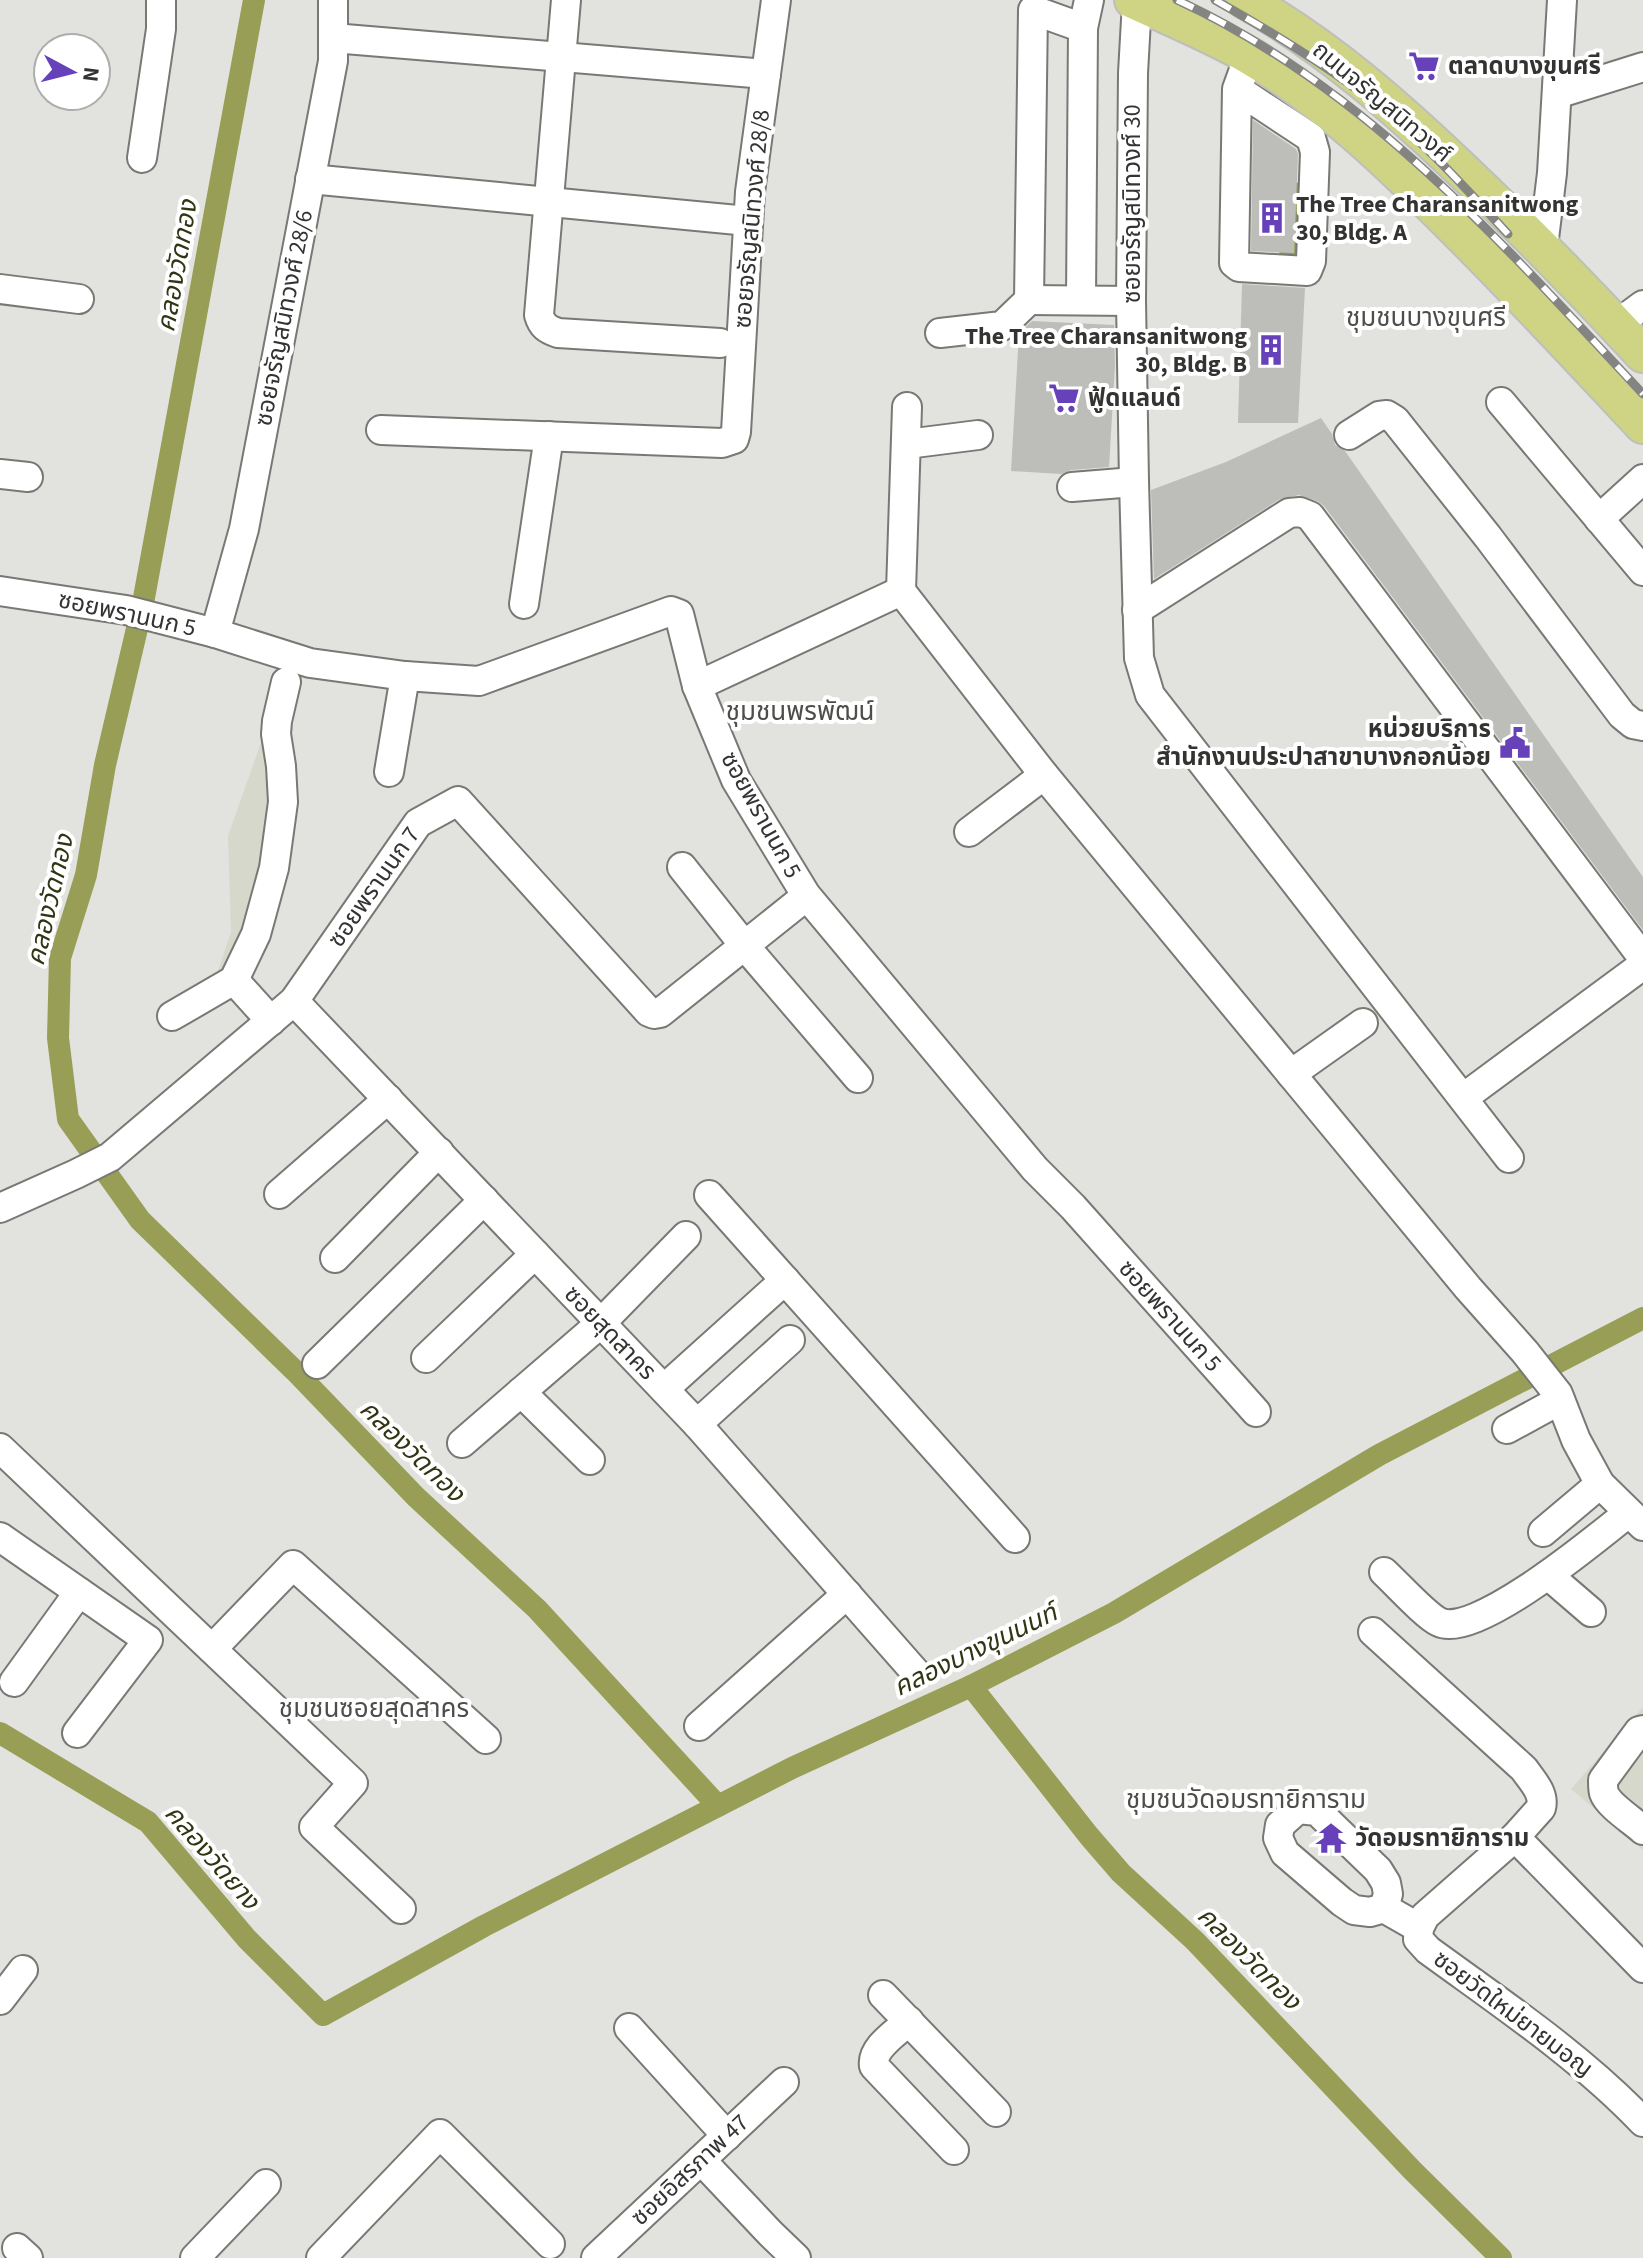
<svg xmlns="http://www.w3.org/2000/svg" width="1643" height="2258" font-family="'Source Sans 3','Noto Sans Thai',sans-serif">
<rect width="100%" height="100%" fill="#e2e3de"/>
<g fill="#d6d8cc">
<polygon points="263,737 289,771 256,934 231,1000 211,1000 211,992 231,932 228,836"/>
<polygon points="1642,1708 1643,1709 1643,1850 1571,1789"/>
</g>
<polygon fill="#989e55" points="1283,181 1301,183 1297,241 1301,242 1300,263 1279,262"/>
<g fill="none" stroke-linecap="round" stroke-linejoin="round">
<g stroke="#989e55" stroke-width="22">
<polyline points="254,0 143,603 105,765 86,875 60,958 58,1038 68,1119 140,1220 295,1371 416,1497 537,1609 718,1806"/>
<polyline points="971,1686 1089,1836 1121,1873 1195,1941 1412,2170 1501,2258"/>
<polyline points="0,1733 148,1822 247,1939 323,2015 484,1926 792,1768 971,1686 1114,1613 1379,1455 1643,1318"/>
</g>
</g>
<g fill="#bdbdb9">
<polygon points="1253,120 1296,149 1298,154 1294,253 1251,251"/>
<polygon points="1242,284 1305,288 1298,423 1238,423"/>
<polygon points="1032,321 1114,325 1115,365 1109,467 1071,470 1061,474 1011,471 1019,333"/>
<polygon points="1321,418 1332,434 1335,445 1345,451 1643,877 1643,930 1324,506 1317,501 1299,495 1280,499 1154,579 1151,490 1226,462"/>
</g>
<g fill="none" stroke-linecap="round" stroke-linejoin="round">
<defs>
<g id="minor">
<path d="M566,0L539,315C542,326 547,329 558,333L720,343"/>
<polyline points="1137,2 1133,73 1131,301 1134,482 1139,658 1150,695 1509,1158"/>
<polyline points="1083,28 1089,0"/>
<polyline points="333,38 766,74"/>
<polyline points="1237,89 1311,138 1315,152 1311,261 1307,271 1239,267 1234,263 1237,89 1249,56"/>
<polyline points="1557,94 1643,67"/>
<polyline points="142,158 161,29 161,0"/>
<polyline points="310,179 748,221"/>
<polyline points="1543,247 1552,173 1562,0"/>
<polyline points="0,289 79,299"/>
<polyline points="1029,300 1131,301"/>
<polyline points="1616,325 1643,305"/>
<polyline points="940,333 1002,326 1029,300 1033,10 1083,28 1081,300"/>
<polyline points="1501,402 1643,571"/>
<polyline points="907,407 901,591 1044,775 1468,1288 1525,1352 1558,1394 1576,1440 1600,1484 1643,1526"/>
<polyline points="381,430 722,443 734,439 736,432 750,192 776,0"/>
<polyline points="1349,435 1379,416 1387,415 1395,420 1488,537 1622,715 1633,724 1643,726"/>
<polyline points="907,444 978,435"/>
<polyline points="0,474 28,477"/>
<polyline points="1072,487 1134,482"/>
<polyline points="1599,519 1643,479"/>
<polyline points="0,591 126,610 215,633 310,663 405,676 479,681 671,611 679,614 697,686 736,780 806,895 1035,1169 1073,1207 1256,1412"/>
<polyline points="524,604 549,436"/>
<polyline points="1137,610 1289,513 1300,512 1310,516 1643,958"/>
<polyline points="215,633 244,529 333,61 333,0"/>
<polyline points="697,686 901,591"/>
<polyline points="389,772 405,676"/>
<polyline points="969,832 1044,775"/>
<polyline points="682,867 744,945 858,1078"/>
<polyline points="234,980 271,1021"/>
<polyline points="294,1001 697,1424 917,1674"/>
<polyline points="172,1016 234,980 256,934 274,868 283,802 281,766 276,734 277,721 286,682"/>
<polyline points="1291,1074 1363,1023"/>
<polyline points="1463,1098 1643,965"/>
<polyline points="279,1194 388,1099"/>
<polyline points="709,1195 1015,1538"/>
<polyline points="0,1208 76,1174 110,1157 294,1001 418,823 458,801 649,1012 654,1014 660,1013 799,902"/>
<polyline points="335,1258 439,1152"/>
<polyline points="426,1358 535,1254"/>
<polyline points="317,1364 484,1200"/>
<polyline points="664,1389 785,1280"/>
<polyline points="521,1392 590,1460"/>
<polyline points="697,1424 790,1340"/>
<polyline points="1507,1429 1560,1400"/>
<polyline points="462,1443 601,1323 686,1236"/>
<polyline points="0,1448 353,1783 314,1827 401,1909"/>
<polyline points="1543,1532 1600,1484"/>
<polyline points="0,1537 148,1640 77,1733"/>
<path d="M1384,1572C1397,1584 1426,1616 1439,1622C1475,1640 1598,1537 1628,1513"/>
<polyline points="1548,1575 1591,1612"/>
<path d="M1373,1632L1524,1769C1532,1781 1545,1793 1541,1808L1515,1837L1425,1916L1419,1928L1418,1939L1428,1950C1502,2004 1580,2056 1643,2122"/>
<polyline points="212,1649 293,1565 486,1739"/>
<polyline points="14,1682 79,1592"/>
<polyline points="699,1726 847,1594"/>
<path d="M1643,1730L1639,1731L1603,1780C1603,1783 1603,1790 1604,1793C1608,1805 1633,1821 1643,1830"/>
<polyline points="1515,1837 1643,1968"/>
<polyline points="1384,1908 1388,1894 1386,1883 1378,1870 1317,1811 1298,1809 1280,1825 1278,1838 1285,1853 1342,1902 1354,1910 1370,1912 1384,1908 1419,1928"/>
<polyline points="883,1995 996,2112"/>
<polyline points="0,2000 23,1970"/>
<path d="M909,2021C896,2033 871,2048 874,2066L954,2150"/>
<polyline points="629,2028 727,2136"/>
<polyline points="701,2160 770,2233 796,2258"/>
<polyline points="17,2248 28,2258"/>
<polyline points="195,2258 266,2184"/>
<polyline points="321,2258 440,2134 550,2244"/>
<polyline points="596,2258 784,2082"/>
</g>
<g id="major">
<path d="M1133,0C1172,18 1211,34 1248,55C1327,101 1394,167 1458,231C1521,294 1582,360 1643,425"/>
<path d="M1245,0C1327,46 1397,108 1464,172C1526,231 1585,291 1643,354"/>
</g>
</defs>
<use href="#minor" stroke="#787874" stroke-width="32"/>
<use href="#major" stroke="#bebebd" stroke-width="40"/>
<use href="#minor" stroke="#fff" stroke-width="28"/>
<use href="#major" stroke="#cfd485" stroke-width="36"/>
<defs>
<g id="rail">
<path d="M1177,0C1366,87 1504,245 1643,394"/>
<path d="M1215,0C1272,32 1330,67 1381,108C1428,146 1468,191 1508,234"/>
</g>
</defs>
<use href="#rail" stroke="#848582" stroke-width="9"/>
<use href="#rail" stroke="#fff" stroke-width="6" stroke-dasharray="18" stroke-linecap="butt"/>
</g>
<defs>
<symbol id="supermarket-bare" viewBox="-9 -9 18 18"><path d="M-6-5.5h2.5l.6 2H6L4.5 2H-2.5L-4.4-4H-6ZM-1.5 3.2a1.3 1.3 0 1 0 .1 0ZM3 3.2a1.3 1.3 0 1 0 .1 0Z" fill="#6641b9" stroke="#fff" stroke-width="2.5" paint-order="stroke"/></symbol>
<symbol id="building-bare" viewBox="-9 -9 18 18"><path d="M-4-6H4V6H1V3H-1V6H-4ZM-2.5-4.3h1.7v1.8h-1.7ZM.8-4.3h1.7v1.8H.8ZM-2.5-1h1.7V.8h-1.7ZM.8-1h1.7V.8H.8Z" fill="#6641b9" stroke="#fff" stroke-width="2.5" paint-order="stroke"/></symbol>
<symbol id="civic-bare" viewBox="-9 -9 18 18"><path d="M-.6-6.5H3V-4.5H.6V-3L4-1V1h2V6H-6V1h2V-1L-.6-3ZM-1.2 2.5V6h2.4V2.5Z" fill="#6641b9" stroke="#fff" stroke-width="2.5" paint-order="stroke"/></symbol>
<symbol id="temple-bare" viewBox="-9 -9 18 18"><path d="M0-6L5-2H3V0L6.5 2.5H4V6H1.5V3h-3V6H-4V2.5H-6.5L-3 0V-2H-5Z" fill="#6641b9" stroke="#fff" stroke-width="2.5" paint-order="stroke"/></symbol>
</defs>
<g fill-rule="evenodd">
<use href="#supermarket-bare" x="1402" y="44" width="44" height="44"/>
<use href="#building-bare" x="1250" y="196" width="44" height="44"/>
<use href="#building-bare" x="1249" y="328" width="44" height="44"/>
<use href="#supermarket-bare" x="1042" y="376" width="44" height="44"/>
<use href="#civic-bare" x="1493" y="721" width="44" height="44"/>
<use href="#temple-bare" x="1309" y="1816" width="44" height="44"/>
</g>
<g text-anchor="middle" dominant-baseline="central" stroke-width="8" stroke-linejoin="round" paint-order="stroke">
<g font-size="24" font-weight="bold" fill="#333332" stroke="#fff" text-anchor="start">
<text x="1448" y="66">ตลาดบางขุนศรี</text>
<text x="1296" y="204">The Tree Charansanitwong<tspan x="1296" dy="28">30, Bldg. A</tspan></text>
<text x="1247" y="336" text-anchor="end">The Tree Charansanitwong<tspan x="1247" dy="28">30, Bldg. B</tspan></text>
<text x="1088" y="398">ฟู้ดแลนด์</text>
<text x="1491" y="729" text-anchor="end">หน่วยบริการ<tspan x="1491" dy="28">สำนักงานประปาสาขาบางกอกน้อย</tspan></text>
<text x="1355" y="1838">วัดอมรทายิการาม</text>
</g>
<g font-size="24" fill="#333332" stroke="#fff">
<text transform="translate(1382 102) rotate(40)">ถนนจรัญสนิทวงศ์</text>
<text transform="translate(1132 204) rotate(-90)">ซอยจรัญสนิทวงศ์ 30</text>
<text transform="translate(752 219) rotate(-85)">ซอยจรัญสนิทวงศ์ 28/8</text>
<text transform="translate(284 318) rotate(-79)">ซอยจรัญสนิทวงศ์ 28/6</text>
<text transform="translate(127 614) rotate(12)">ซอยพรานนก 5</text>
<text transform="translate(761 815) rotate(61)">ซอยพรานนก 5</text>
<text transform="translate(374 887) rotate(-55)">ซอยพรานนก 7</text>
<text transform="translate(1170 1316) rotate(48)">ซอยพรานนก 5</text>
<text transform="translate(610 1333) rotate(46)">ซอยสุดสาคร</text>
<text transform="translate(1513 2014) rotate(37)">ซอยวัดใหม่ยายมอญ</text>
<text transform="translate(690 2170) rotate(-43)">ซอยอิสรภาพ 47</text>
</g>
<g font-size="26" font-style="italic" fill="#323514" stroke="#fff">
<text transform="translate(177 266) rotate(-80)">คลองวัดทอง</text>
<text transform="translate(50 900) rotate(-77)">คลองวัดทอง</text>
<text transform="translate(412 1451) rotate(44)">คลองวัดทอง</text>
<text transform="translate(975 1650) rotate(-26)">คลองบางขุนนนท์</text>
<text transform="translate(212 1857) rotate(49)">คลองวัดยาง</text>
<text transform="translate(1249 1958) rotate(45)">คลองวัดทอง</text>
</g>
<g font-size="26" fill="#4d4e4a" stroke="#fff">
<text x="1426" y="317">ชุมชนบางขุนศรี</text>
<text x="800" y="711">ชุมชนพรพัฒน์</text>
<text x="374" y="1708">ชุมชนซอยสุดสาคร</text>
<text x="1246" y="1799">ชุมชนวัดอมรทายิการาม</text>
</g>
</g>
<g transform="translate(72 72) rotate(97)"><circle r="38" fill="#ffffff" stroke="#adadad" stroke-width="2"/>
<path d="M0-6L14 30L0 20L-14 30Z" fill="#6641b9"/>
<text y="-12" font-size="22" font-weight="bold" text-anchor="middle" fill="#333332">N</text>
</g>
</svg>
